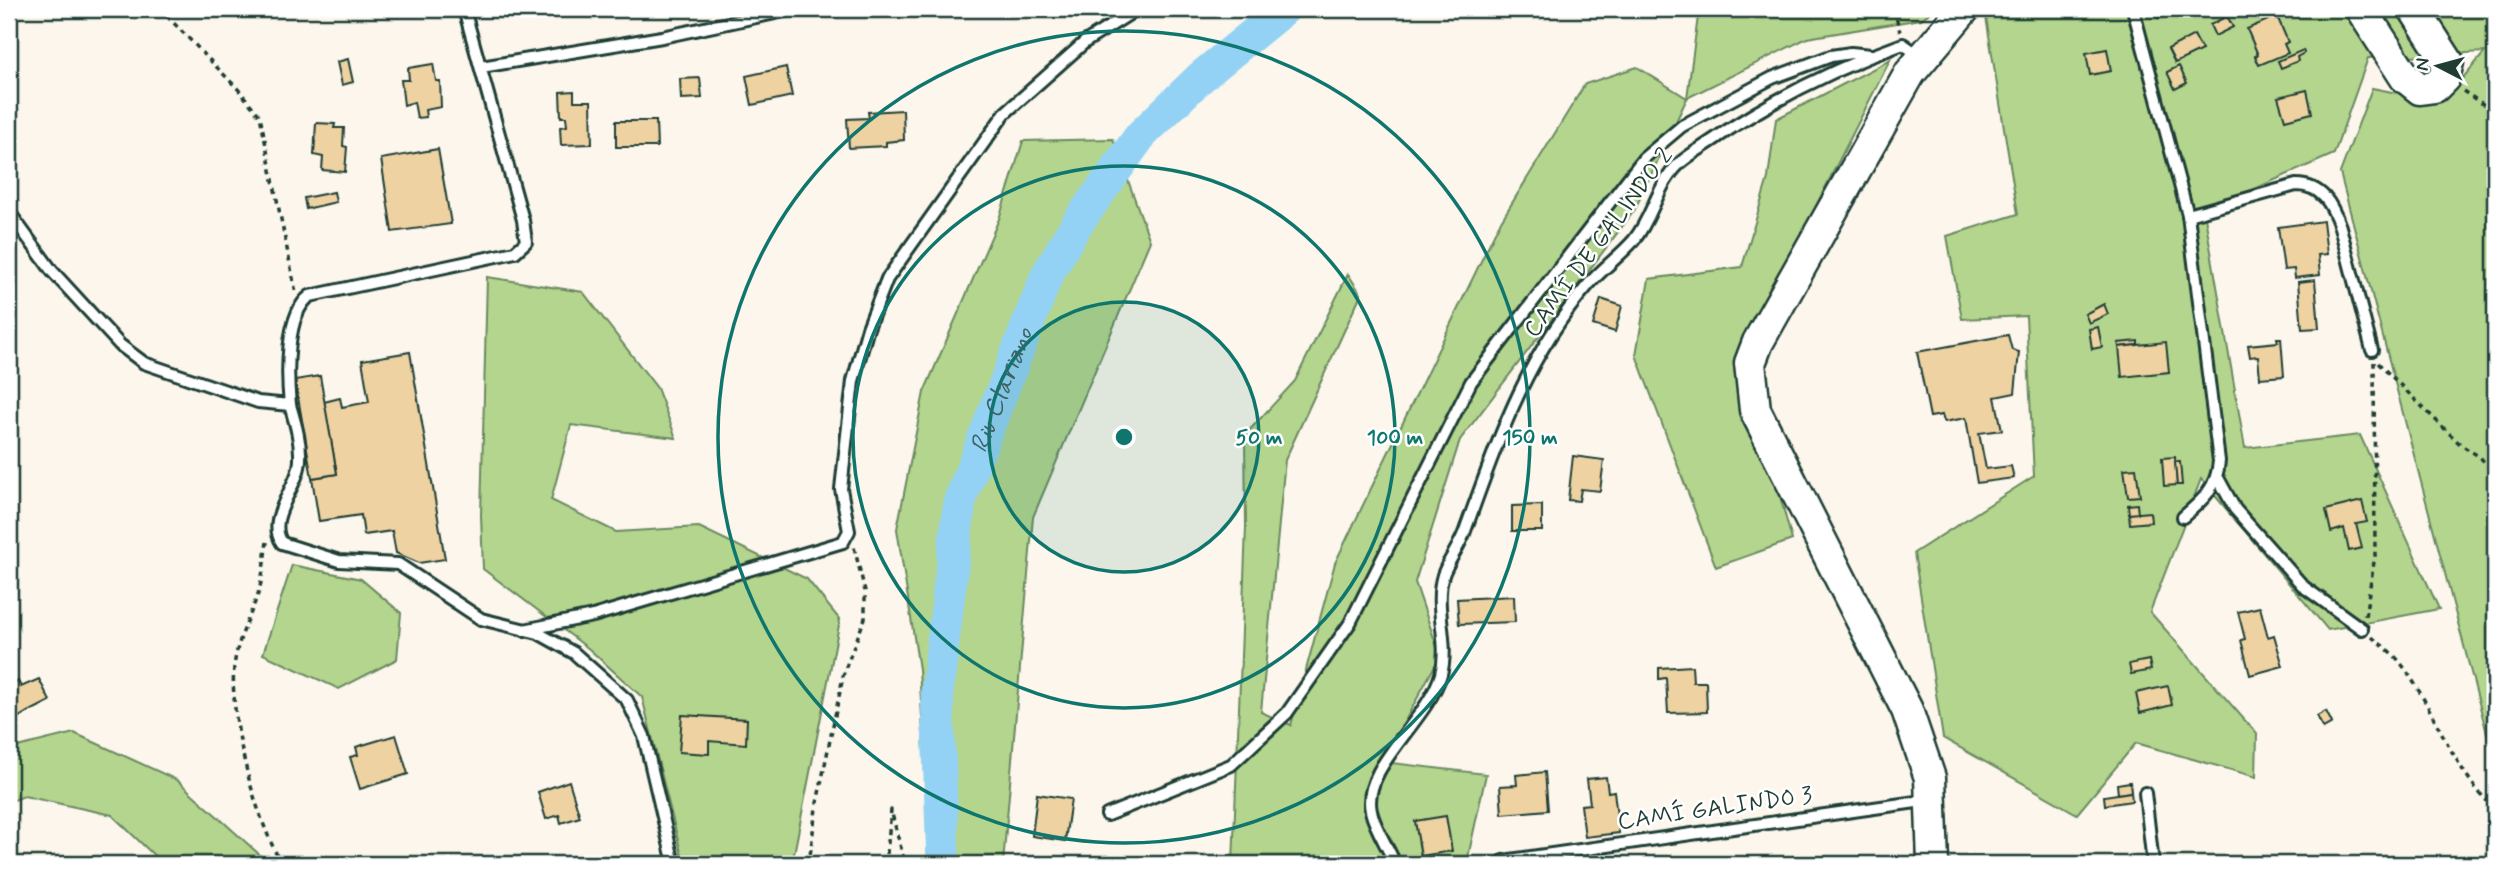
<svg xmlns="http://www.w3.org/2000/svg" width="2504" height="873" font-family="Mynerve,sans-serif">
<rect width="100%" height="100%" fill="#fcf6ec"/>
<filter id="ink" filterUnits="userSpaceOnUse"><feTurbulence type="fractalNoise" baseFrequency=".0143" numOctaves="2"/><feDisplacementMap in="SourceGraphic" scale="14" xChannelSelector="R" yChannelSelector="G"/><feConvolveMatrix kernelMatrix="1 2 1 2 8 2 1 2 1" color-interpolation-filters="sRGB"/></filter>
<g filter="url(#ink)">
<g fill="#b4d58e" stroke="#6a8961" stroke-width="2">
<polygon points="1699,9 1935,9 1921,19 1807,38 1687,98 1634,211 1460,440 1415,582 1440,656 1383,762 1486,774 1467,862 1233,864 1246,527 1245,435 1295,381 1348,274 1361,294 1285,460 1261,712 1291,725 1335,563 1498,226 1585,84 1637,67 1687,98"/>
<polygon points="1995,9 2495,9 2495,755 2490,745 2340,173 2372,88 2442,102 2485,52 2368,58 2334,154 2204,211 2245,448 2360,435 2439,609 2328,630 2201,479 2150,612 2257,734 2256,777 2136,743 2077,814 1943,738 1914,553 2034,476 2026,316 1962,319 1947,236 2018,214 1986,17"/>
<polygon points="1890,60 1741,354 1792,540 1716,567 1636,355 1649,279 1742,267 1768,178 1776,119"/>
<polygon points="1113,139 1150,241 1033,517 1003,864 931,864 919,669 897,529 924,392 999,219 1023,141"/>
<polygon points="487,277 583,292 657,388 676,438 571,425 551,500 616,532 699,527 807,579 840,620 792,864 684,864 642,697 589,649 483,569 481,515"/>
<polygon points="292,565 361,579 401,613 397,659 339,689 263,654"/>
<polygon points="74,733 177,780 270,864 163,864 112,815 24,796 9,802 9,749"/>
</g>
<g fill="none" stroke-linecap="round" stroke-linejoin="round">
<path stroke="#93d2f4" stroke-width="33" id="s1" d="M943,864L937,693L960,500L1047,275L1076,225L1141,135L1201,77L1284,9"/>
</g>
<g fill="#eed2a2" stroke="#1f3d34" stroke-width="2">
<polygon points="2156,9 2167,9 2169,15 2158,18"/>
<polygon points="2227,16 2233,27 2215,36 2210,25"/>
<polygon points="2277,16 2288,42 2284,44 2288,53 2259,65 2255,56 2258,55 2247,29"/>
<polygon points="2194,35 2202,50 2175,63 2168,49"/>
<polygon points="2107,49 2111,71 2090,75 2086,53"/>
<polygon points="2303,50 2304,53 2297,57 2298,61 2281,68 2278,61"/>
<polygon points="348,59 353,82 342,85 337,62"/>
<polygon points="433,64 436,81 440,81 441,107 425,110 426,117 417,118 414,102 404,105 401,80 409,80 408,68"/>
<polygon points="2179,66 2187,83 2175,89 2167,72"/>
<polygon points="786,67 792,96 752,105 746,76"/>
<polygon points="700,78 702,98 681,99 680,79"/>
<polygon points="2307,90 2312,113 2285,120 2278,97"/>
<polygon points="574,91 574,101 591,101 592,144 561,145 560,127 567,126 566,117 561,117 560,92"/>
<polygon points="903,110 904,140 886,142 886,146 849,148 847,119 869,118 868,112"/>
<polygon points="616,121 656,121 657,147 616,147"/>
<polygon points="316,123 335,124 334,128 344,128 343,146 347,147 345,172 322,170 323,157 314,155"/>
<polygon points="438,149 451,224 392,232 381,159"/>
<polygon points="334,192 336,202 306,209 304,198"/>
<polygon points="2323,221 2327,254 2318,255 2320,275 2295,278 2294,269 2284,270 2278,227"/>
<polygon points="2315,280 2319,328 2302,329 2298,282"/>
<polygon points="1601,299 1622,306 1615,332 1593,325"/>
<polygon points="2104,304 2108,314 2089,323 2085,314"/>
<polygon points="2098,327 2102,347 2092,349 2089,329"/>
<polygon points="2008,335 2012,350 2019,352 2015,393 1995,397 2002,430 1979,433 1986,469 2011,466 2014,478 1977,483 1966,418 1944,422 1942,415 1930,417 1917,352"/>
<polygon points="2277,338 2281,338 2284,376 2260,378 2258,356 2250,357 2248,345 2278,342"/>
<polygon points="2138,341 2138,345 2119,347 2118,343"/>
<polygon points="2166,342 2169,372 2122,377 2119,347"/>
<polygon points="410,352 445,559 419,563 396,553 392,531 364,535 361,515 319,521 312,478 337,474 324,402 340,398 342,407 369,402 362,360"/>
<polygon points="320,376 337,474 312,478 295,380"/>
<polygon points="1573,456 1604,460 1600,491 1581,489 1579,501 1568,500"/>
<polygon points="2175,457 2177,485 2164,486 2162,458"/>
<polygon points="2175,462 2180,462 2182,485 2177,485"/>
<polygon points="2136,468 2140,496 2128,497 2124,469"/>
<polygon points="2362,501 2367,522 2356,524 2362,548 2349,551 2344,528 2331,532 2326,510"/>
<polygon points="2137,504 2138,514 2129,514 2128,505"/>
<polygon points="1542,505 1542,531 1512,531 1512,506"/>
<polygon points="2150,512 2151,522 2130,524 2129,514"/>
<polygon points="1514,596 1515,622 1459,624 1457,599"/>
<polygon points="2260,607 2268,637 2274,635 2283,666 2250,675 2241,640 2245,639 2238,612"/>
<polygon points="2149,660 2151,670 2131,674 2129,664"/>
<polygon points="1692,666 1693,682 1706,682 1707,712 1668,713 1666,678 1659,679 1659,668"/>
<polygon points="39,679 50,701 9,722 9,686 18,681 21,687"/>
<polygon points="2168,686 2172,705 2140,713 2136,693"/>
<polygon points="2326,711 2332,723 2323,728 2317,716"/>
<polygon points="682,715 747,719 746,744 709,741 709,754 679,752"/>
<polygon points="396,735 408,774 360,789 350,757 358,755 356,747"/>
<polygon points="1545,772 1548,810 1502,814 1500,786 1517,785 1516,775"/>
<polygon points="1606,777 1608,792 1614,791 1619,833 1585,837 1581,805 1590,804 1587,779"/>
<polygon points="569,781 580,817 561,823 559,815 546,819 538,792"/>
<polygon points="2130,782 2131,792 2118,794 2117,784"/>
<polygon points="2131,792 2132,801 2105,805 2104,796"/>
<polygon points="1037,794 1071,799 1065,841 1032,836"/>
<polygon points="1446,816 1452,851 1421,856 1415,821"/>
</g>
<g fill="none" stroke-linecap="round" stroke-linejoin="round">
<defs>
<g id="lane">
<path d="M2133,9L2188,215L2219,461C2217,488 2203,500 2183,517"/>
<polyline points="481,67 662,37 794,9"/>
<path d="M9,212L52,271L120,345L144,363L258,402L290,405C287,376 285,314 310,296L515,252L526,242L523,220L464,9"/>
<path d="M2188,215L2296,185C2322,185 2332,204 2340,227L2372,350"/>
<path d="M290,405C295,422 301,441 300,459C300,486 265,517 282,543L339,561L398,564L481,619L538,633L574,653L627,700L644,736L674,864"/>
<polyline points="2218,478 2235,509 2304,587 2362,629"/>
<polyline points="524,630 593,616 843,542 849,531 841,489 853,381 868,328 887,279 1005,113 1085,42 1137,9"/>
<polyline points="2145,793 2153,864"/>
<polyline points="1107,815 1231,765 1287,713 1350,623 1471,382 1644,158 1682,126 1772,78 1831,56 1851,53 1871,55"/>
<polyline points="1503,861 1930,800"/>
<path d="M1395,864C1388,847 1375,829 1371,811C1361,767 1428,721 1441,674C1450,641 1433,608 1443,575C1447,562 1461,545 1466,528C1498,440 1526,356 1589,284C1603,268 1620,256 1634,240C1653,217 1657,184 1680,163C1691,153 1707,145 1719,136C1776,98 1838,67 1903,44L1920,56"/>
</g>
<g id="secondary">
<polyline points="2361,9 2405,77 2420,89 2435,87 2444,78 2448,62 2414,9"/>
<polyline points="1933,864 1930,778 1907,710 1755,410 1750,363 1758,342 1910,73 1964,9"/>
</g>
</defs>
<use href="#lane" stroke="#1f3d34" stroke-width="16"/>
<use href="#secondary" stroke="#1f3d34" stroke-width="35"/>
<g stroke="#1f3d34" stroke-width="3.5" stroke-dasharray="5 5" stroke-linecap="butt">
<polyline points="160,9 238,89 260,116 296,293"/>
<polyline points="1894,9 1900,32"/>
<polyline points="2463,91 2495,112"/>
<polyline points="2378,363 2461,445 2480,457 2495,475"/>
<path d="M267,542C264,559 263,578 258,594C250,617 239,636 235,660C226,711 256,821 282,864"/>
<polyline points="2365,616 2375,556 2374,362"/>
<path d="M2372,637C2381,645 2393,653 2400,662C2436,710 2451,768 2495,809"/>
<polyline points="809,864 816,808 844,672 865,618 865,591 854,547"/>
<polyline points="886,864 891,810 905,864"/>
</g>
<use href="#lane" stroke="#fff" stroke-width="10"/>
<use href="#secondary" stroke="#fff" stroke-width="30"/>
</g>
</g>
<circle cx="1124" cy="437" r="135" fill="#0f766e" fill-opacity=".12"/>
<g fill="none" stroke="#0f766e" stroke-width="3.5">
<circle cx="1124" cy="437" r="135"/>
<circle cx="1124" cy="437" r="271"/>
<circle cx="1124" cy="437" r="406"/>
</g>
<g text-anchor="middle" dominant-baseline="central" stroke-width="5" stroke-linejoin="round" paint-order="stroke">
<g font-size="24" fill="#1f3d34" stroke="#fff">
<text transform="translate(1599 243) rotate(-53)">CAMÍ DE GALINDO 2</text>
<text transform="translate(1715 809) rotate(-8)">CAMÍ GALINDO 3</text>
</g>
<g font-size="26" font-style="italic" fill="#3c6264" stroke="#fff">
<text stroke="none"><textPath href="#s1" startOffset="483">Riu Clariano</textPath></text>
</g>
</g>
<circle cx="1124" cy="437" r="10" fill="#0f766e" stroke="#fff" stroke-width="3.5"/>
<g font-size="21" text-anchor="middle" font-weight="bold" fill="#0f766e" stroke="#fff" stroke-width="5" stroke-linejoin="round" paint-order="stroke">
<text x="1259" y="444">50 m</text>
<text x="1395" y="444">100 m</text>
<text x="1530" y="444">150 m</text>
</g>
<rect width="2504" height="873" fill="none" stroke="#fff" stroke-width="35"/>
<rect x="18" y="18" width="2469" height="838" fill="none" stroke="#1f3d34" stroke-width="2.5" filter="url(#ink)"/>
<g transform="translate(2438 66) rotate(276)" stroke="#ffffff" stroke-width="5" paint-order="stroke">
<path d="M0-5L12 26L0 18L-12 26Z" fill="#1f3d34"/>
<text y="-10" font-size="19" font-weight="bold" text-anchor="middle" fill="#1f3d34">N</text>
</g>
</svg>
